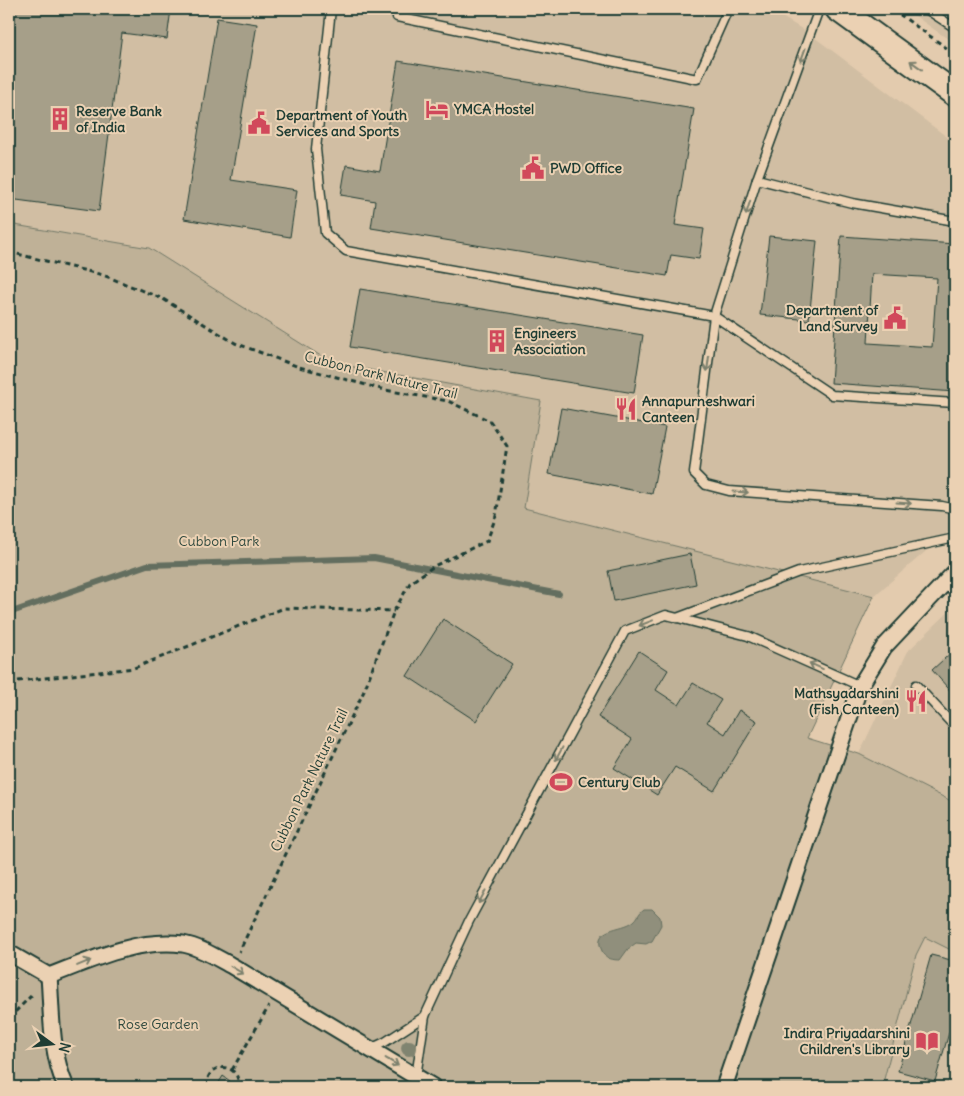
<svg xmlns="http://www.w3.org/2000/svg" width="964" height="1096" font-family="Delius,sans-serif">
<rect width="100%" height="100%" fill="#e3cbae"/>
<filter id="ink" filterUnits="userSpaceOnUse"><feTurbulence type="fractalNoise" baseFrequency=".02" numOctaves="2"/><feDisplacementMap in="SourceGraphic" scale="10" xChannelSelector="R" yChannelSelector="G"/><feConvolveMatrix kernelMatrix="1 2 1 2 8 2 1 2 1" color-interpolation-filters="sRGB"/></filter>
<g filter="url(#ink)">
<g fill="#d1bea3">
<polygon points="9,9 769,9 810,34 955,143 955,526 874,596 524,508 541,401 332,363 149,248 9,224"/>
<polygon points="905,9 955,9 955,44"/>
<polygon points="955,606 955,803 859,754 908,651"/>
<polygon points="924,936 955,952 955,1087 882,1087 916,955"/>
</g>
<polygon fill="#bfb197" stroke="#6f7766" points="9,224 149,248 332,363 541,401 524,508 874,596 807,738 859,754 955,803 955,952 925,937 916,955 882,1087 9,1087"/>
<path fill="#908f7b" stroke="#636e5f" d="M644,909H652L660,917L661,925L652,941L646,944L636,943L628,949L620,960C613,960 607,959 603,953C589,926 623,931 634,921C638,918 639,912 644,909Z"/>
<g fill="none" stroke-linecap="round" stroke-linejoin="round">
<polyline stroke="#636e5f" stroke-width="6" points="9,613 147,565 374,558 559,594"/>
</g>
<g fill="#a69f89" stroke="#1f3d34" fill-rule="evenodd">
<polygon points="9,9 171,9 167,39 122,33 99,211 9,199"/>
<polygon points="943,9 955,9 955,17"/>
<polygon points="217,18 257,24 231,180 297,190 290,237 184,219"/>
<polygon points="398,61 694,109 675,225 704,229 699,259 671,255 667,276 371,228 375,201 341,195 346,165 380,171"/>
<polygon points="769,236 817,241 809,320 760,315"/>
<path d="M841,236L955,244V392L831,383ZM872,274L937,278L932,347L868,343Z"/>
<polygon points="360,289 643,335 634,393 350,347"/>
<polygon points="561,408 665,427 652,494 549,474"/>
<polygon points="690,554 696,584 614,601 608,571"/>
<polygon points="443,619 512,664 476,721 407,676"/>
<polygon points="955,649 955,696 932,670"/>
<polygon points="639,651 668,670 656,690 679,705 693,683 721,700 707,722 725,734 739,710 757,721 714,791 675,767 657,795 614,768 632,739 598,717"/>
<polygon points="931,955 955,961 955,1012 935,1081 898,1071"/>
<polygon points="223,1076 230,1081 226,1087 218,1084"/>
</g>
<g fill="none" stroke-linecap="round" stroke-linejoin="round">
<defs>
<g id="lane">
<polyline points="331,9 316,149 325,233 346,251 714,316 832,395 955,403"/>
<polyline points="819,9 757,179 714,316 694,473 706,485 729,491 942,506 955,509"/>
<polyline points="926,9 955,28"/>
<polyline points="397,17 697,79 728,9"/>
<polyline points="757,179 852,203 955,221"/>
<polyline points="677,618 799,572 955,538"/>
<polyline points="916,685 955,727"/>
<polyline points="370,1049 385,1042 425,1016"/>
<polyline points="416,1077 425,1016 469,921 625,631 666,615 748,636 860,686"/>
</g>
<g id="street">
<path d="M9,953L49,976C91,960 137,938 183,944C200,947 217,958 232,966L433,1087"/>
<path d="M49,976C52,1015 50,1051 66,1087"/>
<polyline points="724,1087 860,686 884,647 955,572"/>
</g>
<polyline id="primary" points="838,9 955,94"/>
</defs>
<use href="#lane" stroke="#1f3d34" stroke-width="11"/>
<use href="#street" stroke="#1f3d34" stroke-width="19"/>
<use href="#primary" stroke="#1f3d34" stroke-width="28"/>
<g stroke="#1f3d34" stroke-width="3" stroke-dasharray="5 4" stroke-linecap="butt">
<polyline points="892,9 955,54"/>
<polyline points="9,252 103,275 163,299 235,343 299,367 385,390 448,401 490,421 507,446 496,516 487,541 434,566 410,583 394,611 364,691 239,952"/>
<polyline points="9,682 134,668 284,608 394,611"/>
<polyline points="9,1018 32,995"/>
<polyline points="232,1070 269,1006"/>
<path d="M207,1087C205,1060 242,1062 238,1087"/>
</g>
<use href="#lane" stroke="#ebd1b3" stroke-width="8"/>
<use href="#street" stroke="#ebd1b3" stroke-width="15"/>
<use href="#primary" stroke="#ebd1b3" stroke-width="24"/>
</g>
<circle fill="#808470" cx="409" cy="1048" r="8"/>
<defs><path id="oneway-shaft" d="M-6 0H5M1.5-3L5.5 0L1.5 3" fill="none" stroke-width="1.6" stroke-linecap="round" stroke-linejoin="round" transform="scale(1.25)"/></defs>
<g stroke="#7b806d">
<use href="#oneway-shaft" transform="translate(803 55) rotate(110)"/>
<use href="#oneway-shaft" transform="translate(916 65) rotate(-144)"/>
<use href="#oneway-shaft" transform="translate(748 208) rotate(107)"/>
<use href="#oneway-shaft" transform="translate(708 364) rotate(97)"/>
<use href="#oneway-shaft" transform="translate(741 492) rotate(4)"/>
<use href="#oneway-shaft" transform="translate(904 503) rotate(4)"/>
<use href="#oneway-shaft" transform="translate(646 623) rotate(159)"/>
<use href="#oneway-shaft" transform="translate(816 666) rotate(-156)"/>
<use href="#oneway-shaft" transform="translate(559 754) rotate(118)"/>
<use href="#oneway-shaft" transform="translate(482 897) rotate(118)"/>
<use href="#oneway-shaft" transform="translate(84 963) rotate(-23)"/>
<use href="#oneway-shaft" transform="translate(237 970) rotate(30)"/>
<use href="#oneway-shaft" transform="translate(392 1062) rotate(31)"/>
</g>
</g>
<defs>
<symbol id="hotel-bare" viewBox="-9 -9 18 18"><path d="M-6-4.5h1.5V1H6V5H4.5V3h-9V5H-6ZM-4 0a1.8 1.8 0 1 1 3.6 0ZM.5 0V-2.5h3Q6-2.5 6 0Z" fill="#d1495b" stroke="#ebd1b3" stroke-width="2.5" paint-order="stroke"/></symbol>
<symbol id="building-bare" viewBox="-9 -9 18 18"><path d="M-4-6H4V6H1V3H-1V6H-4ZM-2.5-4.3h1.7v1.8h-1.7ZM.8-4.3h1.7v1.8H.8ZM-2.5-1h1.7V.8h-1.7ZM.8-1h1.7V.8H.8Z" fill="#d1495b" stroke="#ebd1b3" stroke-width="2.5" paint-order="stroke"/></symbol>
<symbol id="civic-bare" viewBox="-9 -9 18 18"><path d="M-.6-6.5H3V-4.5H.6V-3L4-1V1h2V6H-6V1h2V-1L-.6-3ZM-1.2 2.5V6h2.4V2.5Z" fill="#d1495b" stroke="#ebd1b3" stroke-width="2.5" paint-order="stroke"/></symbol>
<symbol id="restaurant-bare" viewBox="-9 -9 18 18"><path d="M-5-6h1v4h1v-4h1v4h1v-4h1v5L-1.5 .5V6h-2V.5L-5-1ZM5-6V6H3V1.5H1.5Q1.5-4 5-6Z" fill="#d1495b" stroke="#ebd1b3" stroke-width="2.5" paint-order="stroke"/></symbol>
<symbol id="stadium-bare" viewBox="-9 -9 18 18"><path d="M0-5a6.5 5 0 1 0 0 10a6.5 5 0 1 0 0-10ZM-3.5-1.8h7v3.6h-7Z" fill="#d1495b" stroke="#ebd1b3" stroke-width="2.5" paint-order="stroke"/></symbol>
<symbol id="library-bare" viewBox="-9 -9 18 18"><path d="M-6-4Q-3-5.5-.7-3.5V5Q-3 3-6 4ZM6-4Q3-5.5 .7-3.5V5Q3 3 6 4Z" fill="#d1495b" stroke="#ebd1b3" stroke-width="2.5" paint-order="stroke"/></symbol>
</defs>
<g fill-rule="evenodd">
<use href="#hotel-bare" x="421" y="93" width="32" height="32"/>
<use href="#building-bare" x="44" y="103" width="32" height="32"/>
<use href="#civic-bare" x="243" y="107" width="32" height="32"/>
<use href="#civic-bare" x="517" y="152" width="32" height="32"/>
<use href="#civic-bare" x="879" y="302" width="32" height="32"/>
<use href="#building-bare" x="481" y="325" width="32" height="32"/>
<use href="#restaurant-bare" x="610" y="393" width="32" height="32"/>
<use href="#restaurant-bare" x="900" y="685" width="32" height="32"/>
<use href="#stadium-bare" x="545" y="766" width="32" height="32"/>
<use href="#library-bare" x="911" y="1025" width="32" height="32"/>
</g>
<g text-anchor="middle" dominant-baseline="central" stroke-width="4" stroke-linejoin="round" paint-order="stroke">
<g font-size="14" font-weight="bold" fill="#1f3d34" stroke="#ebd1b3" text-anchor="start">
<text x="454" y="109">YMCA Hostel</text>
<text x="76" y="111">Reserve Bank<tspan x="76" dy="16">of India</tspan></text>
<text x="276" y="115">Department of Youth<tspan x="276" dy="16">Services and Sports</tspan></text>
<text x="550" y="168">PWD Office</text>
<text x="878" y="310" text-anchor="end">Department of<tspan x="878" dy="16">Land Survey</tspan></text>
<text x="514" y="333">Engineers<tspan x="514" dy="16">Association</tspan></text>
<text x="642" y="401">Annapurneshwari<tspan x="642" dy="16">Canteen</tspan></text>
<text x="899" y="693" text-anchor="end">Mathsyadarshini<tspan x="899" dy="16">(Fish Canteen)</tspan></text>
<text x="578" y="782">Century Club</text>
<text x="910" y="1033" text-anchor="end">Indira Priyadarshini<tspan x="910" dy="16">Children's Library</tspan></text>
</g>
<g font-size="14" fill="#1f3d34" stroke="#ebd1b3">
<text transform="translate(381 375) rotate(14)">Cubbon Park Nature Trail</text>
<text transform="translate(309 780) rotate(-64)">Cubbon Park Nature Trail</text>
</g>
<g font-size="14" fill="#2f493e" stroke="#ebd1b3">
<text x="219" y="541">Cubbon Park</text>
<text x="158" y="1024">Rose Garden</text>
</g>
</g>
<rect width="964" height="1096" fill="none" stroke="#ebd1b3" stroke-width="30"/>
<rect x="15" y="15" width="934" height="1066" fill="none" stroke="#1f3d34" stroke-width="2" filter="url(#ink)"/>
<g transform="translate(52 1044) rotate(105)" stroke="#ebd1b3" stroke-width="4" paint-order="stroke">
<path d="M0-4L9 19L0 12L-9 19Z" fill="#1f3d34"/>
<text y="-8" font-size="14" font-weight="bold" text-anchor="middle" fill="#1f3d34">N</text>
</g>
</svg>
